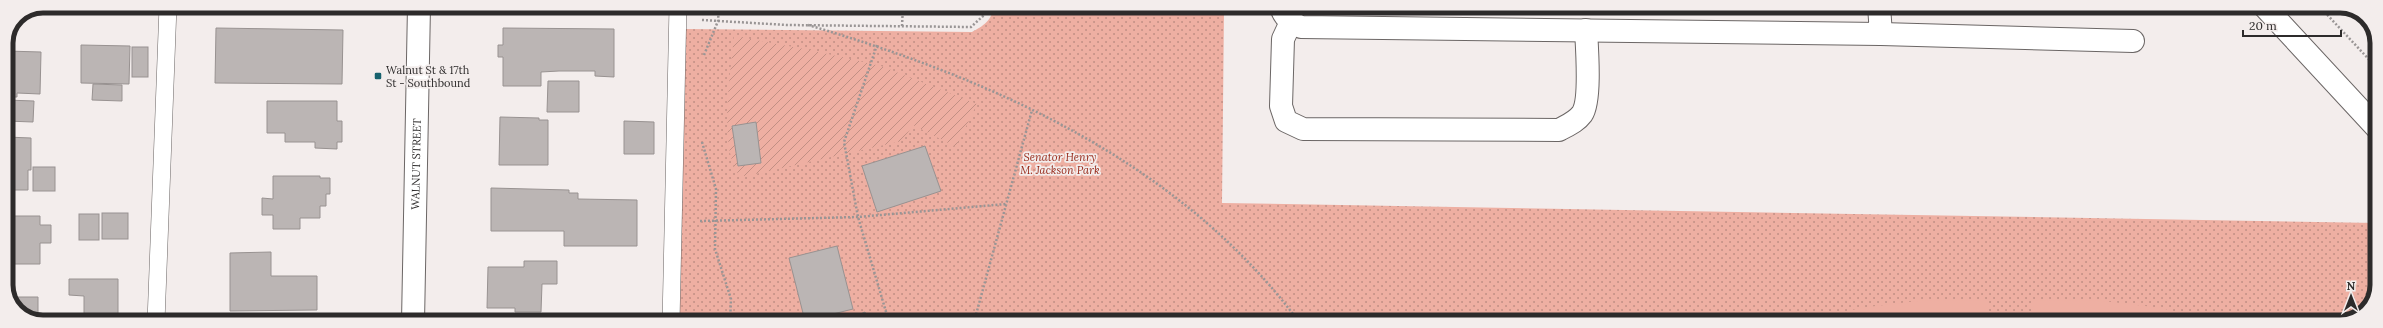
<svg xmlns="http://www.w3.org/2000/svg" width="2383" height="328" font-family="Lora,serif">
<defs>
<pattern id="grass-dots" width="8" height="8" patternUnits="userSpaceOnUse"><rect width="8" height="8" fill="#eeafa2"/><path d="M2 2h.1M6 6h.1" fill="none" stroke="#c18f84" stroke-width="1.8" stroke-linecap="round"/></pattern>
<pattern id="garden-furrows" width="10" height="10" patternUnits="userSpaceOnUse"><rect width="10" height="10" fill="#eeafa2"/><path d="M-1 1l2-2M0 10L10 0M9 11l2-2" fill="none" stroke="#c18f84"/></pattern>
</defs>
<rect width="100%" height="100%" fill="#f3edec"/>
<path fill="url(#grass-dots)" d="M993,6L1224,10L1222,203L2377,223V289L2364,313L2340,322H678L684,29L972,32C983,26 993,20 993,6Z"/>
<path fill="url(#garden-furrows)" d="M734,36L810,50L881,66L977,104L956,147L913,125L902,141L746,176L739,175C718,147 731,71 734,36Z"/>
<g fill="#eeafa2">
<polygon points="1926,300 1989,301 1989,322 1815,322 1859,308"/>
<polygon points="2095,300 2162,308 2207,322 2032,322 2032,301"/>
</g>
<g fill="#bbb5b4" stroke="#989291">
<polygon points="216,28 343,30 342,84 215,83"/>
<polygon points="503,28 614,29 614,77 595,76 595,71 559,71 541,72 541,86 503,86 503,57 498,57 498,45 503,45"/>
<polygon points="81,45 130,46 129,84 81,83"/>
<rect x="132" y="47" width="16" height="30"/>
<polygon points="6,51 41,52 40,94 17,93 17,97 6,97"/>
<polygon points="548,81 579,81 579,112 547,112"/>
<polygon points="93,84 122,85 122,101 92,100"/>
<polygon points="6,100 34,101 33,122 6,121"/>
<polygon points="267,101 337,101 337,121 342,121 342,142 337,142 337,149 315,148 315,142 285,142 285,133 267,133"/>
<polygon points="500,117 539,118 539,120 548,120 548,165 499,165"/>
<polygon points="624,121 654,122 654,154 624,154"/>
<polygon points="756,122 761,163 738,166 732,126"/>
<polygon points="6,137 31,138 31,170 28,170 28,190 6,190"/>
<polygon points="925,146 941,191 877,212 862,166"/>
<rect x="33" y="167" width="22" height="24"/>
<polygon points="273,176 320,176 320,178 330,178 330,194 326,194 326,206 320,206 320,218 300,218 300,229 273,229 273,215 262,215 262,198 273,199"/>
<polygon points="491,188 569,190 569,193 578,193 578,199 637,200 637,246 564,246 564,231 491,231"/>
<rect x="102" y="213" width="26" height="26"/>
<rect x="79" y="214" width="20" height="26"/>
<polygon points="6,216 40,216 40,225 51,225 51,243 40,243 40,264 6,264"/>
<polygon points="837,246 853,309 805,321 789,258"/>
<polygon points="271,252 271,276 317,276 317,310 230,311 230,253"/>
<polygon points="524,261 557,261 557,284 542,284 541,312 515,312 515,308 487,308 488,267 524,267"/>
<polygon points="69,279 118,279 118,318 115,318 115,322 84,322 84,296 69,295"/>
<polygon points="10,297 38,297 38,321 17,311"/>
<polygon points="865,312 869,322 844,322 844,321"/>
</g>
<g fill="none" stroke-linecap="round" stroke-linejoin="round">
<defs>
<g id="lane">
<polyline points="156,322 168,6"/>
<polyline points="671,322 678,6"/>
</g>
<g id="street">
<path d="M1281,6C1283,17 1291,22 1301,27L1881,34L1879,6"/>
<path d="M1291,22L1283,39L1281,106L1286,121L1303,129L1559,130C1568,125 1576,122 1582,114C1591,101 1587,48 1586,30"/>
<polyline points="1881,34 2133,41"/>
</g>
<g id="secondary">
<polyline points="2264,6 2377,128"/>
<path id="s1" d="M413,322L419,6"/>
</g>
</defs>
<use href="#lane" stroke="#6b6665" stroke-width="18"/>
<use href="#street" stroke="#6b6665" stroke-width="24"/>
<use href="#secondary" stroke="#6b6665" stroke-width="24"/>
<g stroke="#999595" stroke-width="2.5" stroke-dasharray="2 2" stroke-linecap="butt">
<polyline points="2319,6 2377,68"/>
<polyline points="702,20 787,25 971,27 983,16 986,6"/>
<path d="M808,25C992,79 1182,163 1299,322"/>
<polyline points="902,26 903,6"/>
<polyline points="877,45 844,142 858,217 889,322"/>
<polyline points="704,55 718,21 719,6"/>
<polyline points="702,142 716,189 715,249 731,299 730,322"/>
<polyline points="700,221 858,217 1006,204"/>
<polyline points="974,322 1032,110"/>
</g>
<use href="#lane" stroke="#fff" stroke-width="17"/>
<use href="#street" stroke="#fff" stroke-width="22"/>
<use href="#secondary" stroke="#fff" stroke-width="22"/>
</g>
<rect fill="#17626e" stroke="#f3edec" stroke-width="1.5" x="374" y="72" width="8" height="8" rx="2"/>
<g text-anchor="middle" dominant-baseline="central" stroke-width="3.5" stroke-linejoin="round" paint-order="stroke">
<g font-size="11" fill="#2d2b2b" stroke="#f3edec" text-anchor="start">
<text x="386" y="70">Walnut St &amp; 17th<tspan x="386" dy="13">St - Southbound</tspan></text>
</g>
<g font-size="11" font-style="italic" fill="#972a1a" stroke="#f3edec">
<text x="1060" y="157">Senator Henry<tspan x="1060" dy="13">M. Jackson Park</tspan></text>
</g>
<g font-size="11" fill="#2d2b2b" stroke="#f3edec">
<text stroke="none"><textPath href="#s1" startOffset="158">WALNUT STREET</textPath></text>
</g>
</g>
<path d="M0 0H2383V328H0ZM43 13H2340A30 30 0 0 1 2370 43V285A30 30 0 0 1 2340 315H43A30 30 0 0 1 13 285V43A30 30 0 0 1 43 13Z" fill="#f3edec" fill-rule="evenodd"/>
<path fill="none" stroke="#2d2b2b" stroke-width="5" d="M43 13H2340A30 30 0 0 1 2370 43V285A30 30 0 0 1 2340 315H43A30 30 0 0 1 13 285V43A30 30 0 0 1 43 13Z"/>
<g transform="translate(2351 296)" stroke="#f3edec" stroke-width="3" paint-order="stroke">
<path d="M0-3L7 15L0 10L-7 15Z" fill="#2d2b2b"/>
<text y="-6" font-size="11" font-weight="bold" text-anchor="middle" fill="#2d2b2b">N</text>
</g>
<path d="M2243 30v6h98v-6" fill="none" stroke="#2d2b2b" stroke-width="2"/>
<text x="2249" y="30" font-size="12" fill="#2d2b2b" stroke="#f3edec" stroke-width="3" paint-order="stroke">20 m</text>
</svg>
